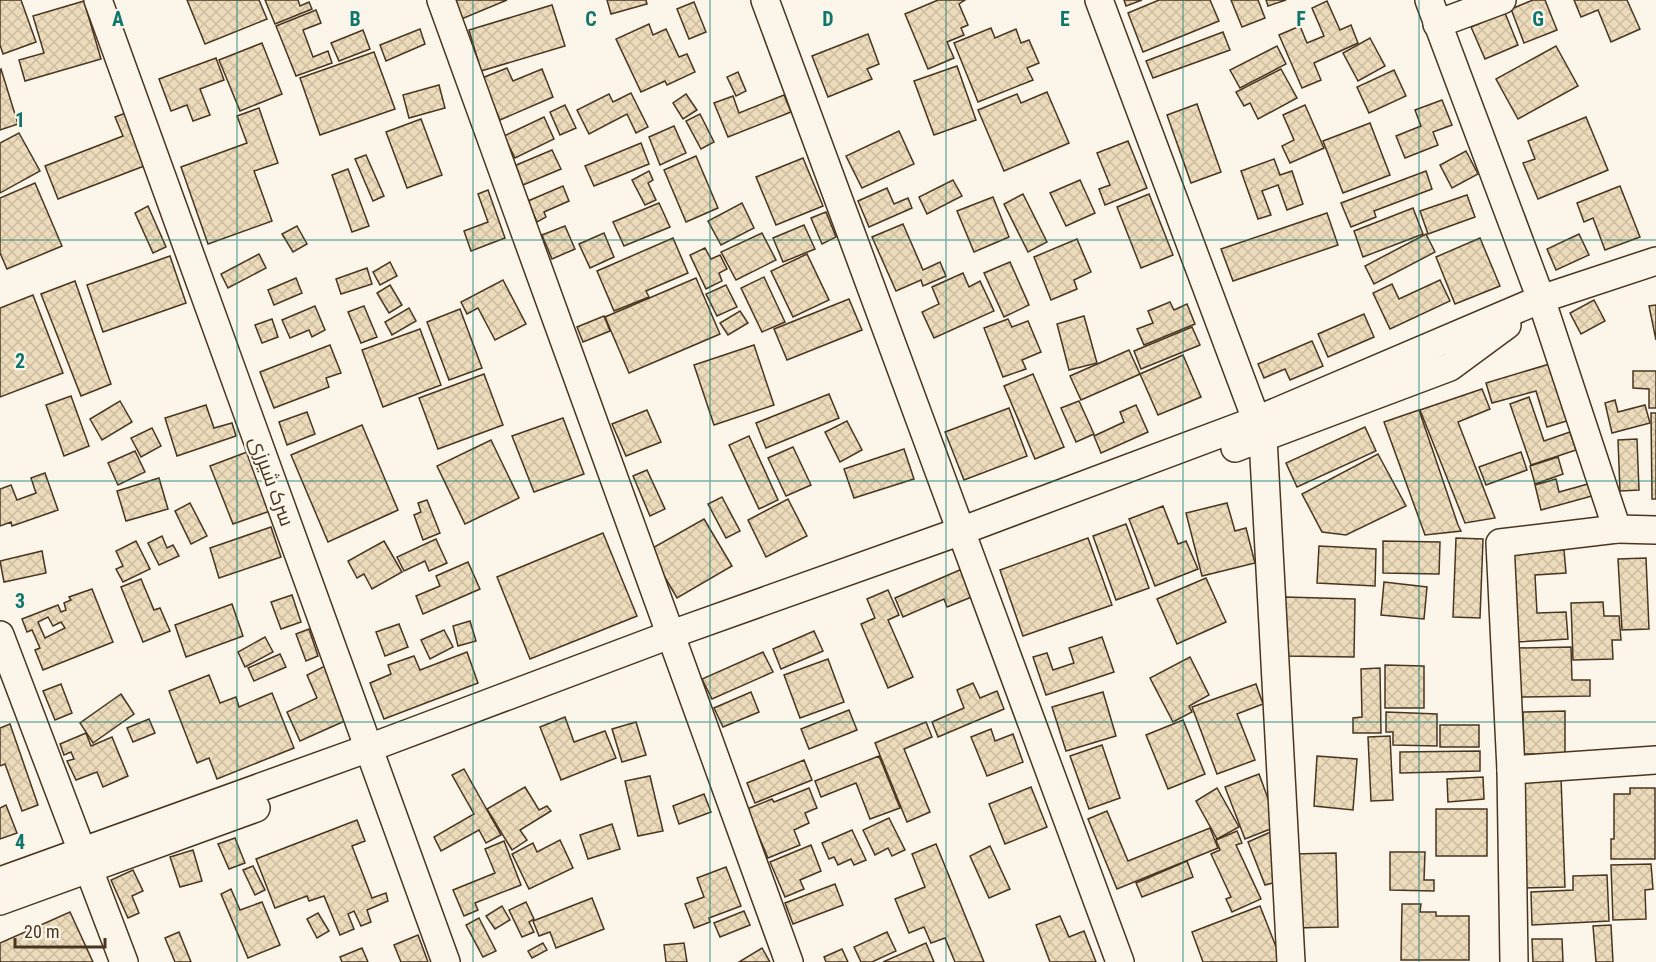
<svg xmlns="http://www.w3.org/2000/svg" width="1656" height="962" font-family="'Roboto Condensed',Cairo,sans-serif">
<defs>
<pattern id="building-cross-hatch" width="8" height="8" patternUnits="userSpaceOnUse" patternTransform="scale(1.5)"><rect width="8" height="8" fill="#ecdcbc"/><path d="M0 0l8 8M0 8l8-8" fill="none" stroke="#ccbda1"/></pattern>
</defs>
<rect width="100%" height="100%" fill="#fbf6e9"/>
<g fill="url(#building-cross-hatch)" stroke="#4a3520" stroke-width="1.5" fill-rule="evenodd">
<polygon points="0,0 21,0 36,42 3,54 0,45"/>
<polygon points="187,0 259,0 267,19 205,44"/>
<polygon points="265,0 298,0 300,6 309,2 312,9 275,24"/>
<polygon points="451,0 507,0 459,20"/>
<polygon points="607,0 646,0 647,4 611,14"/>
<polygon points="938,0 965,0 959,4 968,25 961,28 964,35 947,42 954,58 928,69 905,14"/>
<polygon points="1124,0 1142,0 1126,6"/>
<polygon points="1159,0 1210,0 1219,21 1143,52 1128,13"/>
<polygon points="1231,0 1258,0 1265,18 1242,27"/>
<polygon points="1266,0 1286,0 1268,6"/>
<polygon points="1533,0 1545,0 1557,30 1524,43 1511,9"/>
<polygon points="1574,0 1627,0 1640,29 1611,42 1598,10 1581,17"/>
<polygon points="84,1 101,59 25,81 19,60 44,53 33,16"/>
<polygon points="1327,1 1340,30 1351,25 1358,43 1314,63 1321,80 1302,88 1279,35 1300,26 1307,43 1324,36 1312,8"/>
<polygon points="694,2 706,32 689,39 677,9"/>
<polygon points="552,5 565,46 481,71 469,30"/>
<polygon points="316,10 321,23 303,30 313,57 328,51 332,63 296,76 276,26"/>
<polygon points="1505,13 1518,45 1485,59 1471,27"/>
<polygon points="649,24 653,35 666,29 679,57 687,54 695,72 667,85 665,81 641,92 616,39"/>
<polygon points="991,28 995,38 1016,29 1021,43 1029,40 1039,63 1027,68 1033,80 978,102 954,43"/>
<polygon points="420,29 425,44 386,61 380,45"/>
<polygon points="363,30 370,49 339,61 331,43"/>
<polygon points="1223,32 1230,50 1153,78 1146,61"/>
<polygon points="868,34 879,64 867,69 872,79 828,97 812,56"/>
<polygon points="1370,38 1385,66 1358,81 1343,53"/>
<polygon points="262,43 282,94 240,111 219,60"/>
<polygon points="1277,46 1286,64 1240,88 1230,70"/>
<polygon points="1556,46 1578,86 1518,119 1496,79"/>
<polygon points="374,52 395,109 320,135 300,78"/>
<polygon points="216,58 224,80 200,89 210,115 193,121 187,105 171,111 159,79"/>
<polygon points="957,66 976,120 934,135 914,81"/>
<polygon points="507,68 513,81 542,69 553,97 500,120 482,78"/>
<polygon points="1,69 18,124 0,130 0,70"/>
<polygon points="1281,69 1297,98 1258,119 1250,103 1244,106 1236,92"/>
<polygon points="1394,70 1406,96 1369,113 1357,87"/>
<polygon points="738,72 746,91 736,96 727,77"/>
<polygon points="439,85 445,108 409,118 403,95"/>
<polygon points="1047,92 1069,143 1004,171 978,110 1017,94 1021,103"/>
<polygon points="631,93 648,127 636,133 627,114 589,134 577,110 609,94 613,102"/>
<polygon points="686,94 697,110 683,119 673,103"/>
<polygon points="784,95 791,112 728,137 714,103 733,96 739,113"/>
<polygon points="1442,100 1452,125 1433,132 1438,145 1405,158 1396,136 1421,126 1415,110"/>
<polygon points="1197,104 1221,172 1191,183 1167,115"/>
<polygon points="565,105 576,128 560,135 550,112"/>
<polygon points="1305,105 1324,148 1290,163 1282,146 1294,140 1283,115"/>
<polygon points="259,108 278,163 254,171 272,221 208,244 181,167 247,143 237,116"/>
<polygon points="131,111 152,163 58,199 45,166 123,136 115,117"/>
<polygon points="700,114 714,142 701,149 686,121"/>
<polygon points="544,117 554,139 515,158 504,136"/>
<polygon points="1586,117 1608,170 1538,199 1523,163 1535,159 1528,141"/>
<polygon points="421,119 442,175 407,188 386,132"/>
<polygon points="1370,123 1390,175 1343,193 1323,141"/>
<polygon points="674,126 686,153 660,165 649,137"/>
<polygon points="899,131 914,164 862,188 846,156"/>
<polygon points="19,133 40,171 0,193 0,143"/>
<polygon points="1128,141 1147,188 1105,205 1099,189 1110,185 1097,153"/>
<polygon points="641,143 649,164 594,186 585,166"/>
<polygon points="552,150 561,169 523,185 514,166"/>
<polygon points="1466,151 1478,174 1452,188 1440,165"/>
<polygon points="366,155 384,196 373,201 355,159"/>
<polygon points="696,156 718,208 686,222 664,170"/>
<polygon points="803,158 823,206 776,225 756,177"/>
<polygon points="1274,159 1280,175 1292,171 1303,204 1287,210 1278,185 1262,191 1271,215 1258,219 1241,171"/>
<polygon points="348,169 369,226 352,232 332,175"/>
<polygon points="649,171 653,180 648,183 656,200 645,205 632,180"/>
<polygon points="1426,171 1432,189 1374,211 1376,217 1351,227 1341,203"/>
<polygon points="953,180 962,196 927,214 919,197"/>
<polygon points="1080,180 1095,213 1066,226 1050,193"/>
<polygon points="35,183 62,246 7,269 0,253 0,198"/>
<polygon points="563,186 569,201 544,212 546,217 537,222 528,201"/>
<polygon points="1620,186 1640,237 1605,250 1593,218 1584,222 1577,203"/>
<polygon points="887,188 894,204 908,198 912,208 869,227 858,201"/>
<polygon points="488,190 505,238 471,251 464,231 488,222 478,194"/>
<polygon points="1023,194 1047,242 1028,252 1004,204"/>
<polygon points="1149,194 1173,255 1141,268 1117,207"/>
<polygon points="1467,195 1475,217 1428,234 1420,211"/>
<polygon points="993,197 1009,237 974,252 957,211"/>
<polygon points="659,203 670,227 624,246 613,222"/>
<polygon points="742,203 754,228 721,245 708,221"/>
<polygon points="148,206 166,247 153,253 135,213"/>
<polygon points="1413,208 1423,234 1363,257 1354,231"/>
<polygon points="826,212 836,237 822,244 811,218"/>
<polygon points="1327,213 1338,245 1233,281 1221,249"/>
<polygon points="903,224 923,270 940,262 946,276 923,286 921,280 896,291 872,237"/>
<polygon points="804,225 815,249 783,262 773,238"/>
<polygon points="297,226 307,244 293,252 282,234"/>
<polygon points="565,226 575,249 552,259 542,235"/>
<polygon points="604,233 614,257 590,268 579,244"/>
<polygon points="762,233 776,260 736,280 721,252"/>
<polygon points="1426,234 1435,252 1374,284 1365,266"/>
<polygon points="1579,234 1589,255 1556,270 1547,249"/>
<polygon points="673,238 688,273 646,291 649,297 614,311 597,271"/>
<polygon points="1480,238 1500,286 1455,304 1436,257"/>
<polygon points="1077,239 1091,272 1074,280 1077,289 1051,300 1034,257"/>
<polygon points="705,248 711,259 720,255 727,269 719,273 722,281 706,289 690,255"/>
<polygon points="259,254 266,268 228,288 221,274"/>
<polygon points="807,254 829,300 793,317 771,271"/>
<polygon points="170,256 186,303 103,332 87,285"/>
<polygon points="390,262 397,276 380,285 373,272"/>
<polygon points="1010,262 1029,305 1004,317 984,273"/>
<polygon points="367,268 372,284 341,294 336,279"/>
<polygon points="963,273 969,287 980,281 994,311 934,338 922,312 939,304 932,287"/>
<polygon points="764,277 785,322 762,332 741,288"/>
<polygon points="296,278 302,293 274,305 268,290"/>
<polygon points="696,278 720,334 629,373 605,317"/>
<polygon points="503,280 526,324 495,340 478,308 467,314 461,302"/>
<polygon points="1440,280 1450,301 1390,329 1373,293 1392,284 1399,299"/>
<polygon points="75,281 111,384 81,396 41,294"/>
<polygon points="390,285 402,305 389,313 377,293"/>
<polygon points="726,285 737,307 717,316 706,294"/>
<polygon points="33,295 63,373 0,397 0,308"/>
<polygon points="849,299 862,330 787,360 774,329"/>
<polygon points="1594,300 1605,321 1581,334 1570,313"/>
<polygon points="1170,302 1174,310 1187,304 1195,324 1144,345 1137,329 1153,323 1148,311"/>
<polygon points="1656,305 1656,340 1649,306"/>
<polygon points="315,306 325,330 312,337 309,330 290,338 282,320"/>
<polygon points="364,306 377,337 361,343 348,312"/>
<polygon points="409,308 416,321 392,335 385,322"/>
<polygon points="460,309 482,368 449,380 427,322"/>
<polygon points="740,311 748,323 728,335 720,323"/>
<polygon points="1364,314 1374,337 1328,357 1318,334"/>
<polygon points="604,316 610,331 583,342 577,327"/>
<polygon points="1084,316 1097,363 1069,370 1057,324"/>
<polygon points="272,319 278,337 262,343 255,325"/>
<polygon points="1008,319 1012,327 1028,321 1041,352 1022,360 1026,369 1003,377 984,328"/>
<polygon points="1192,327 1200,345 1141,369 1134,351"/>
<polygon points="420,329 441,385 383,407 362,350"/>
<polygon points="1312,341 1323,366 1290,380 1285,369 1264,378 1258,364"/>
<polygon points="330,345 341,373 326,378 329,387 274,408 260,372"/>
<polygon points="754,345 774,405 714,425 694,365"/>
<polygon points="1129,350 1140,374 1081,400 1070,376"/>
<polygon points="1183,355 1201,397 1158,415 1140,374"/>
<polygon points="1553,363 1570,420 1547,427 1536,391 1492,403 1486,383"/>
<polygon points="1633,371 1656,371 1656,408 1649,408 1649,389 1633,388"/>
<polygon points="484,374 503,425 438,449 419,398"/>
<polygon points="1033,374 1064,447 1035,459 1004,386"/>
<polygon points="1482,389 1490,409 1458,422 1495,518 1465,523 1420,410"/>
<polygon points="829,394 839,418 766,448 756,423"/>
<polygon points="71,396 89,446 64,456 46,405"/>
<polygon points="1529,397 1544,441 1570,432 1576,450 1531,465 1510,404"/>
<polygon points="1615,400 1618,412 1645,405 1650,423 1612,433 1605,403"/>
<polygon points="120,401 132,422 102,440 90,419"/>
<polygon points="1079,401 1094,434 1076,442 1061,408"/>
<polygon points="206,405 214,428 232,423 236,436 177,456 165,418"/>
<polygon points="1136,405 1148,432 1101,453 1094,436 1124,422 1120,412"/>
<polygon points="1009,408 1027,456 964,480 945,432"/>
<polygon points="647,410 661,442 626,456 612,424"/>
<polygon points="1419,410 1458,525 1461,531 1425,535 1384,422"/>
<polygon points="307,412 315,434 287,445 279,422"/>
<polygon points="1651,413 1656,413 1656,499 1652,499"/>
<polygon points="563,418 584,474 534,492 512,436"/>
<polygon points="847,421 862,450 840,462 825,432"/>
<polygon points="362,425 398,510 328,542 291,455"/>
<polygon points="1365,427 1376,451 1297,487 1286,463"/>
<polygon points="152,428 161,446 141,457 131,438"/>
<polygon points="749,436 778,500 759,509 729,445"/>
<polygon points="1637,439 1639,490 1620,491 1618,440"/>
<polygon points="491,440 519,498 465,524 437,466"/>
<polygon points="793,447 811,485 786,496 768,458"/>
<polygon points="904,449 914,479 854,498 844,469"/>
<polygon points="135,451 145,472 118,485 108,463"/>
<polygon points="247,452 270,511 233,524 210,466"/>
<polygon points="1521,452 1527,470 1486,485 1479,467"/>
<polygon points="1378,454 1406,506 1346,535 1322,532 1302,494"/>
<polygon points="1558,457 1563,474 1535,484 1530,466"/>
<polygon points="647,470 665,509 650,516 633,476"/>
<polygon points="45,473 58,510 12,526 11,522 0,526 0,489 11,485 17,500 36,493 31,478"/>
<polygon points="159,478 168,509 126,521 117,491"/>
<polygon points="1556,479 1559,492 1588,484 1592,496 1541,510 1535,485"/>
<polygon points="722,497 740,531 726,538 708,504"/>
<polygon points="788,499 807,536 766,557 748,520"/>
<polygon points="427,500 440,533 423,540 414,515 421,512 418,503"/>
<polygon points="190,503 207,536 191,544 175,511"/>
<polygon points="1227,503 1235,531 1246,528 1255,563 1202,576 1186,513"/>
<polygon points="1163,506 1178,544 1186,541 1198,569 1155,586 1129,519"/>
<polygon points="704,519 732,566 677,598 649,550"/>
<polygon points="1126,524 1149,588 1116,600 1093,536"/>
<polygon points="271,527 281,557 219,578 210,548"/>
<polygon points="603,533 637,616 530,659 497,577"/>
<polygon points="162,536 167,548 173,545 179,556 159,565 148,543"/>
<polygon points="1088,538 1112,605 1023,636 1000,570"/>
<polygon points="1456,538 1483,539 1480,618 1453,617"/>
<polygon points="436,539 447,563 429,571 425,561 404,571 397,557"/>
<polygon points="136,541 150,569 123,582 116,569 123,566 116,551"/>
<polygon points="384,541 402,572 372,589 364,574 357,578 348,561"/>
<polygon points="1383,541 1440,542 1439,574 1383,573"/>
<polygon points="1319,546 1376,549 1375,586 1317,583"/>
<polygon points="1564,550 1566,573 1535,575 1537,613 1566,612 1568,639 1515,642 1510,553"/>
<polygon points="42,551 46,573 4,582 0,561"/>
<polygon points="1646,558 1649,629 1622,630 1618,559"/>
<polygon points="468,562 480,589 423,614 416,596 440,586 436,576"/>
<polygon points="962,569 974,596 947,607 944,599 903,617 895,598"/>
<polygon points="1206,578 1226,622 1177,644 1157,599"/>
<polygon points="141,579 154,610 160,608 170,631 143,642 121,587"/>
<polygon points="1384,582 1427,587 1424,619 1381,615"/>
<path d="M92,589L113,642L43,670L35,650L40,648L32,630L27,632L22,619L58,605L61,612L66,610L64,603L71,600L69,597ZM48,617L53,626L61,622L65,628L45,638L38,622Z"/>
<polygon points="888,590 899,615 888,620 913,677 888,688 861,624 875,618 867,599"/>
<polygon points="292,595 301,622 281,629 271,602"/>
<polygon points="1285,597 1355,599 1354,657 1283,656"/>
<polygon points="1603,602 1604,616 1619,616 1621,640 1612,640 1613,659 1573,660 1571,603"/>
<polygon points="232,604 243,636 186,657 175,625"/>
<polygon points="470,621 476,641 458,646 453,626"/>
<polygon points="399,624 408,647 385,656 376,632"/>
<polygon points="309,629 318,656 306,661 296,634"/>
<polygon points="444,630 453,647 430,659 421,640"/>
<polygon points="814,631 823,651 781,669 773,649"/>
<polygon points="265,637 273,652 245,667 238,652"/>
<polygon points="1102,637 1114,672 1046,695 1033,657 1047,653 1053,670 1074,663 1069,648"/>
<polygon points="1571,647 1572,680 1590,680 1590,696 1519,697 1519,648"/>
<polygon points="467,652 478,683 384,719 370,683 391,674 388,665 414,656 420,670"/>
<polygon points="763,652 773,672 712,699 702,679"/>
<polygon points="280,654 286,667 254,681 248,668"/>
<polygon points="1190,657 1209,695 1189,706 1192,712 1173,722 1150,678"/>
<polygon points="828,659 844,702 800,718 784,675"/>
<polygon points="1385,665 1424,666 1424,708 1385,708"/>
<polygon points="325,666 349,719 300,741 287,712 317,698 307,675"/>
<polygon points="1380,668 1381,733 1353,733 1353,718 1362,717 1361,669"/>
<polygon points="209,675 220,703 236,697 239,707 272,693 294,748 217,779 209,758 197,763 169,691"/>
<polygon points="973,683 980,698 997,691 1004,709 938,737 932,722 964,708 957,690"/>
<polygon points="61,684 72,713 55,720 43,691"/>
<polygon points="1256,684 1263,704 1237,714 1255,760 1217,774 1192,707"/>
<polygon points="751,692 759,712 723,727 714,708"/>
<polygon points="1103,692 1116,736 1066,751 1052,707"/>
<polygon points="121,694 134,714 93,743 80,723"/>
<polygon points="849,710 857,730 809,749 801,729"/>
<polygon points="1565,711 1565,754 1524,754 1523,712"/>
<polygon points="1386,712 1437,714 1437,746 1393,745 1393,732 1386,732"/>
<polygon points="565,717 574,742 605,731 616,758 561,780 540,727"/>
<polygon points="149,719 155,733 133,742 127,728"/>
<polygon points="1183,720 1205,774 1168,789 1146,735"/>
<polygon points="636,722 646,755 622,762 612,729"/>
<polygon points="926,722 932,737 904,749 930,812 907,822 875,743"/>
<polygon points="10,724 38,805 22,811 5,764 0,766 0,728"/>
<rect x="1440" y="725" width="39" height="22"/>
<polygon points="991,729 995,741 1013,734 1023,762 987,776 971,737"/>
<polygon points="86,733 91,746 112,737 128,776 103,787 97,772 76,780 67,761 74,759 71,752 64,755 60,744"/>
<polygon points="1390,736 1393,800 1371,801 1368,737"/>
<polygon points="1102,745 1120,798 1089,809 1070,756"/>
<polygon points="1480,751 1480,771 1400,773 1400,752"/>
<polygon points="879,756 900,808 870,819 856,783 821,797 815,781"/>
<polygon points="1317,756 1357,759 1353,810 1314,806"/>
<polygon points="804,760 812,780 755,803 747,783"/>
<polygon points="464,769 501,835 486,843 479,830 441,851 434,837 474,814 452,775"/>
<polygon points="1259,774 1278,826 1245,839 1225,787"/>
<polygon points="650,776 663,831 638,836 625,781"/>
<polygon points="1483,777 1484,799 1448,802 1447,779"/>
<polygon points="1561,778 1565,887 1524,888 1520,779"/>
<polygon points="525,787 539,810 547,806 551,811 520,830 527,840 512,850 487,809"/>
<polygon points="1031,787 1047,827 1005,844 989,804"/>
<polygon points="809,788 817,808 805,813 809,823 794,830 800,845 768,858 747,809 772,799 774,802"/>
<polygon points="1217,788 1239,827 1217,839 1196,801"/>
<polygon points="1630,788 1655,788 1655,859 1611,859 1611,839 1614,839 1614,794 1630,794"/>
<polygon points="704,794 711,812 679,824 673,806"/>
<polygon points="6,805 17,833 0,839 0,808"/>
<rect x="1436" y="809" width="51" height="47"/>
<polygon points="1107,811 1128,861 1210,828 1218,848 1117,889 1088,819"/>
<polygon points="889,818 905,850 892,856 888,848 875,855 863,830"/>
<polygon points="357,820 365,841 352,846 372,898 386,893 388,901 367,910 371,922 361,926 354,911 348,914 354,929 340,935 324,896 309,901 307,896 275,908 256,859"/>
<polygon points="612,824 620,849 588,859 580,835"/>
<polygon points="852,830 866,860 854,865 851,859 838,865 834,857 829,859 822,843"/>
<polygon points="1275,830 1280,881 1265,885 1248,842"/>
<polygon points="1237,831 1242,843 1236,845 1261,899 1232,912 1226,899 1231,897 1211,854 1220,850 1216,840"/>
<polygon points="235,838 245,863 229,869 218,844"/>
<polygon points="560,840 573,868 529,889 512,854 533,843 537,852"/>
<polygon points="504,841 521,885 475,903 478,910 464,916 453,890 495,873 485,849"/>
<polygon points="936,844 984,962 955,962 945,938 931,943 924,927 909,933 895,899 925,887 912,854"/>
<polygon points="811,845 821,871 800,880 804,889 785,897 770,862"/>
<polygon points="990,846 1010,889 989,898 970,856"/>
<polygon points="193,850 202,881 180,887 170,857"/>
<polygon points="1390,852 1425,852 1424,880 1434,880 1434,891 1390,890"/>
<polygon points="1336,853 1338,927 1294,928 1293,854"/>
<polygon points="1187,861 1193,877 1142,897 1136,883"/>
<polygon points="1651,864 1653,889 1645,890 1646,919 1613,920 1611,865"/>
<polygon points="253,866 265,890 255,895 243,870"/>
<polygon points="726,867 741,906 709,918 710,922 694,928 685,904 704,897 697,878"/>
<polygon points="133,870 143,891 132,896 139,913 128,918 111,880"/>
<polygon points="1607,875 1609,921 1532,925 1531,892 1573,890 1573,876"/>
<polygon points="835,884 843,905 793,924 785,903"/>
<polygon points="231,889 240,910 262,902 280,945 248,958 221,894"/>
<polygon points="592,898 604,929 556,948 550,932 539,936 533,921"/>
<polygon points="526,902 534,919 529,922 534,932 522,937 509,910"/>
<polygon points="1402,904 1421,904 1420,912 1436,912 1436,916 1469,916 1469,960 1401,960"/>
<polygon points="502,906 510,920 495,929 486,916"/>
<polygon points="1260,906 1282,962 1203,962 1192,932"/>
<polygon points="744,911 750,925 720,937 714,923"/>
<polygon points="70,912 93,962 0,962 0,943"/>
<polygon points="318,913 329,931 317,938 307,919"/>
<polygon points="1060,916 1069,937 1084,931 1096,962 1050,962 1036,925"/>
<polygon points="479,918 496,951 483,957 466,925"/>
<polygon points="1611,925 1613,962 1596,962 1593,926"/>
<polygon points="179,932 191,962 175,962 165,938"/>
<polygon points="887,932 896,951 872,962 861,962 854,947"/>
<polygon points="418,935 428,962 401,962 394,945"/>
<polygon points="1532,939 1562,939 1563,962 1533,962"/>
<polygon points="543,943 547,950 532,958 528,951"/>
<polygon points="684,943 687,962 666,962 664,945"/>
<polygon points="926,943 934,962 883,962"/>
<polygon points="362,948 368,962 342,962 340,957"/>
<polygon points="762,948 770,962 739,962"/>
<polygon points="842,949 848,962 826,962 824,957"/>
</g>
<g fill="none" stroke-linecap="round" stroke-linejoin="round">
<defs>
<g id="minor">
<polyline points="98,0 446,962"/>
<polyline points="441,0 789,962"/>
<polyline points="765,0 1120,962"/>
<polyline points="1099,0 1263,438 1291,962"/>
<polyline points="1429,0 1541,299 1617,529 1500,543 1511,770 1514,962"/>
<polyline points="1437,24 1502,0"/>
<polyline points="1235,448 1450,367 1507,325"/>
<polyline points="1617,529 1656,530"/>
<polyline points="0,635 124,962"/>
<polyline points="1511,770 1656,760"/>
<polyline points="0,881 369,748 672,634 961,531 1257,420 1541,299 1656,261"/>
<polyline points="0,901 256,808"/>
</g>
</defs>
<use href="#minor" stroke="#4a3520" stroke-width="30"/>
<use href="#minor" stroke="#fbf6e9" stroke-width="27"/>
</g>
<path fill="none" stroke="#0f766e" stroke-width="1.5" stroke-opacity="0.55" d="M237,0V962M473,0V962M710,0V962M946,0V962M1183,0V962M1419,0V962M0,240H1656M0,481H1656M0,722H1656"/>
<g text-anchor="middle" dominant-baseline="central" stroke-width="4.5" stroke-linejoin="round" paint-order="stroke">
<g font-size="20" fill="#4a3520" stroke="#fbf6e9">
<text transform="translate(272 481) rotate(70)">سرک شیرزی</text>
</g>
</g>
<g font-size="20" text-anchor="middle" font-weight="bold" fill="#0f766e" stroke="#fbf6e9" stroke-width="4.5" stroke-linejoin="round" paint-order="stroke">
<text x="118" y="26">A</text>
<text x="355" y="26">B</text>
<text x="591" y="26">C</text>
<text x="828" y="26">D</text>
<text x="1065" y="26">E</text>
<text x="1301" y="26">F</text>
<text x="1538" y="26">G</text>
<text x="20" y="127">1</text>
<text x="20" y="368">2</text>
<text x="20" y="608">3</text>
<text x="20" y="849">4</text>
</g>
<path d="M15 938v9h90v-9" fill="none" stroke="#4a3520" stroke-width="3"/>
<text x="24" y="938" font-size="18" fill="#4a3520" stroke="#fbf6e9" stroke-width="4.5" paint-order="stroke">20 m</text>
</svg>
